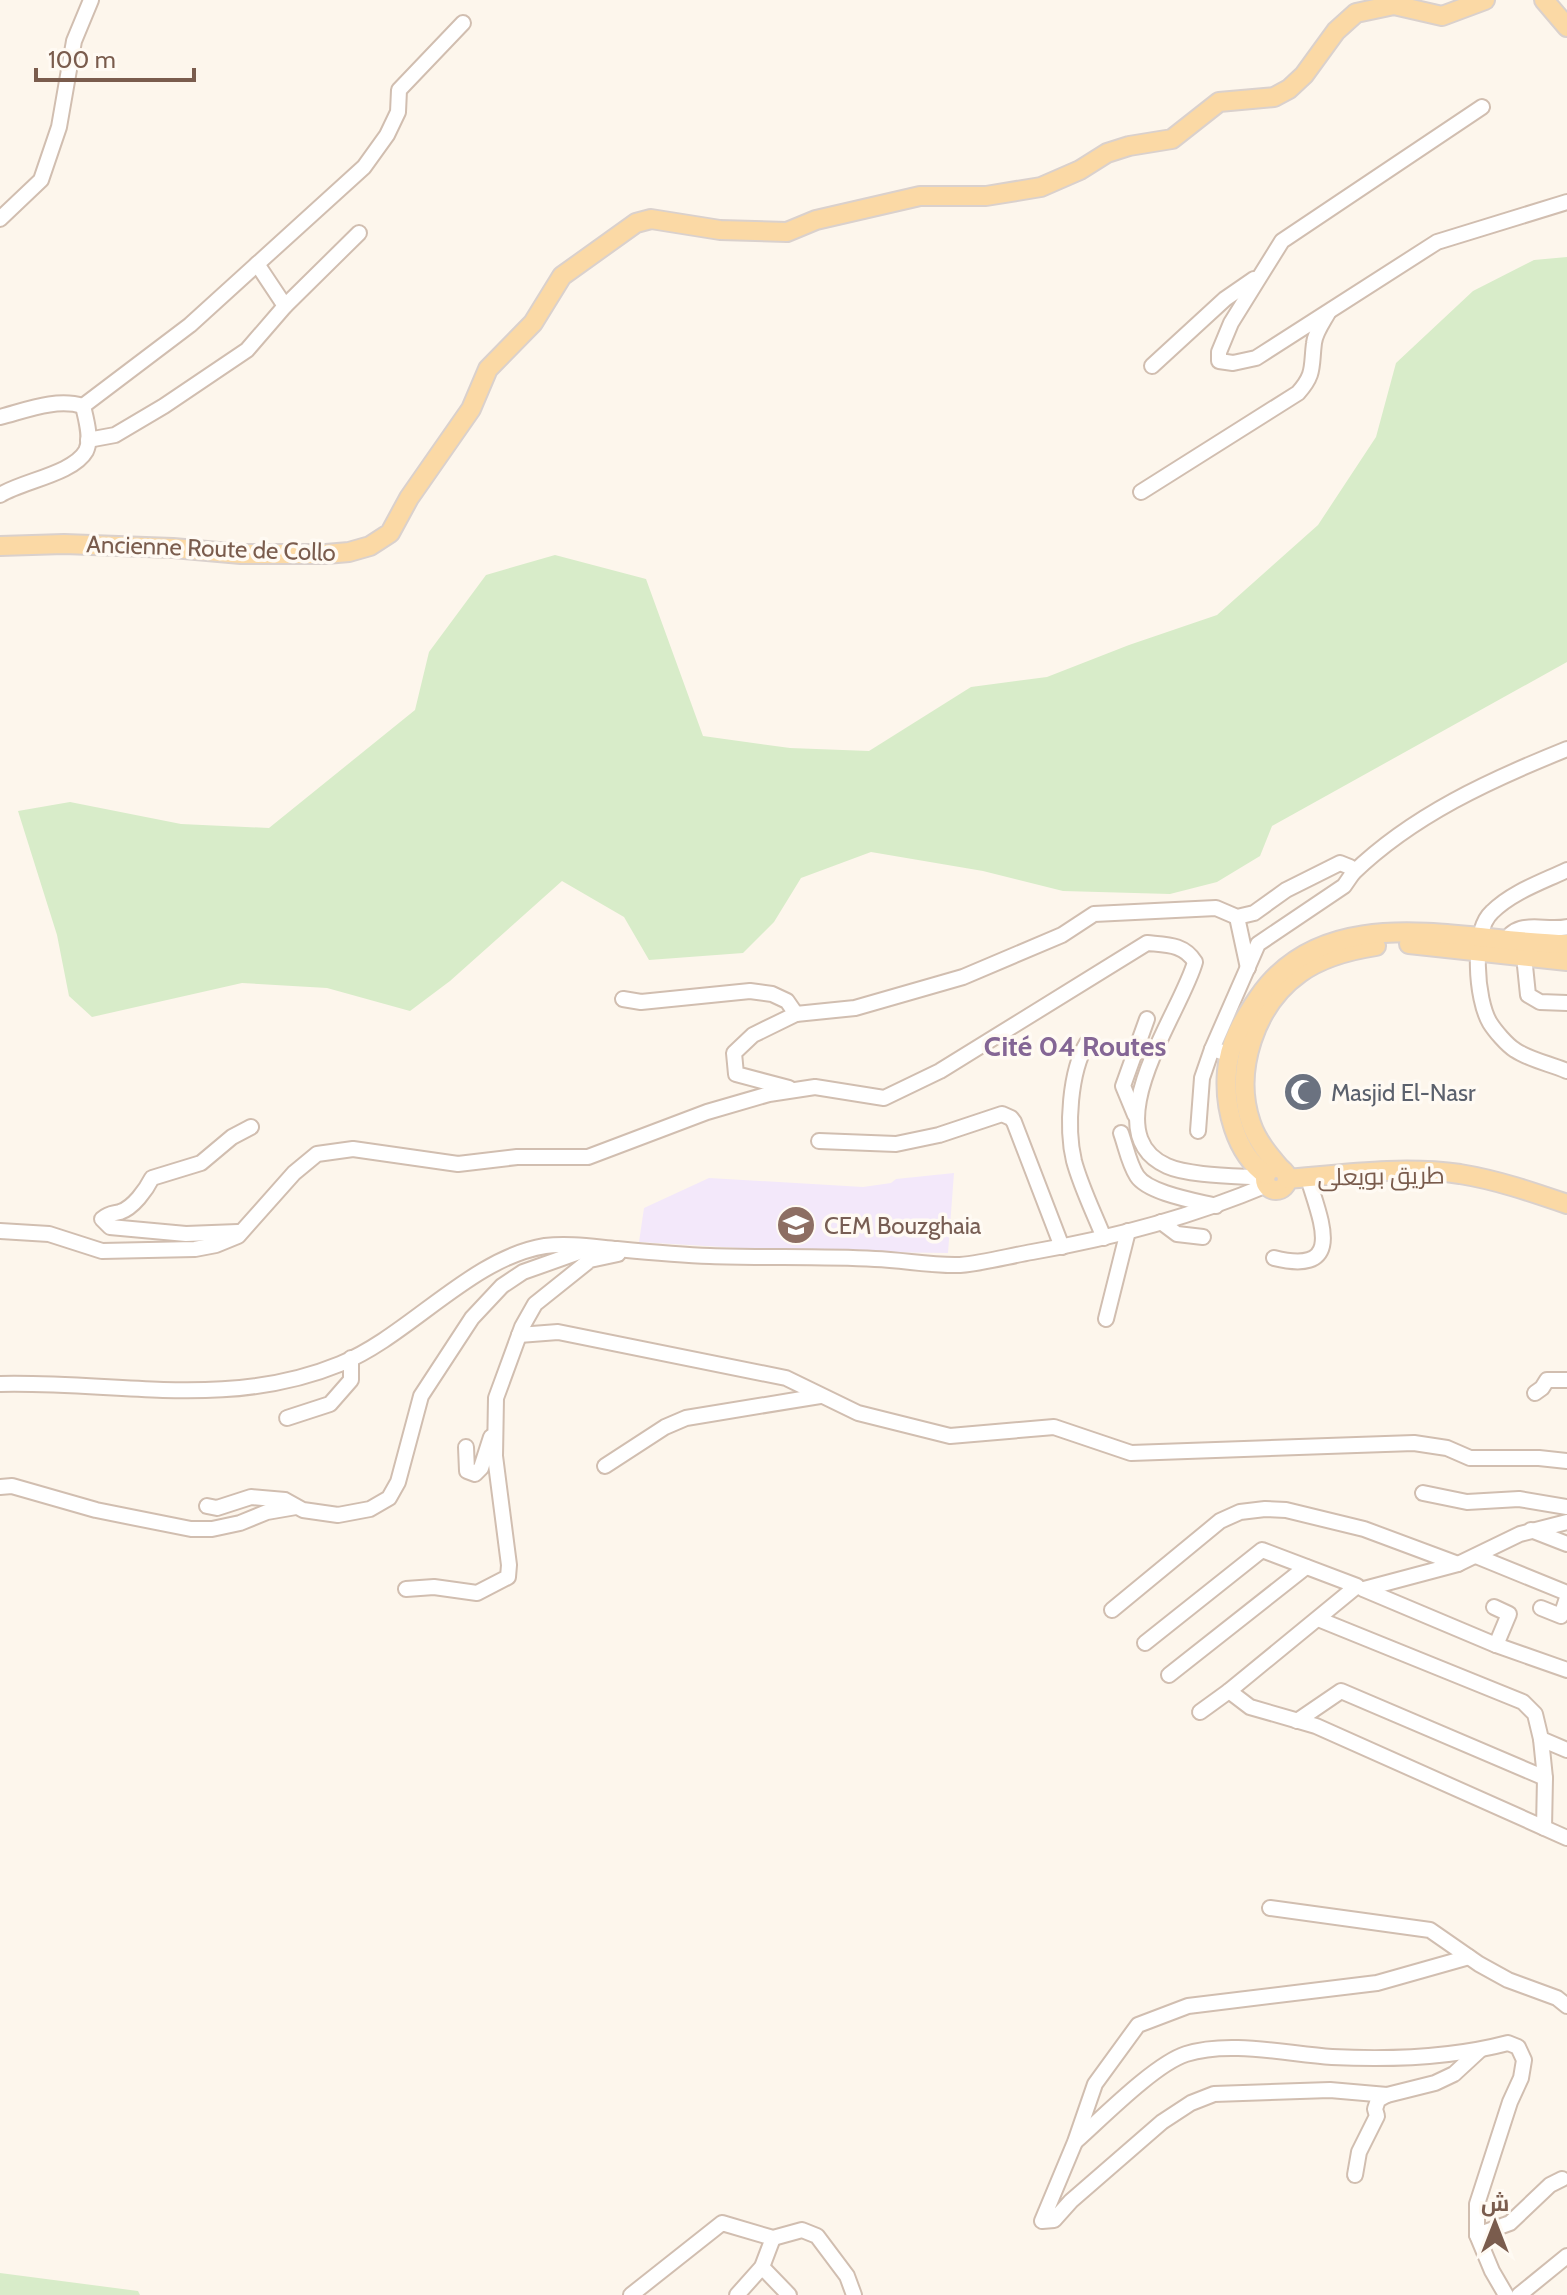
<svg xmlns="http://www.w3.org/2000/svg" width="1567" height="2295" font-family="Cabin,Cairo,sans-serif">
<rect width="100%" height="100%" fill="#fdf6ec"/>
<polygon fill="#f3e8fa" points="954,1173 948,1253 787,1251 639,1242 644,1208 709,1178 863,1187 891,1183 896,1179"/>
<g fill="#d8ecc9">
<polygon points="1567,257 1567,662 1272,826 1260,856 1217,882 1170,894 1063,891 983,871 871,852 801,878 774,922 743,953 649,960 624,917 562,881 450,981 410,1011 327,988 242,983 92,1017 69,996 57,935 18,811 70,802 181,824 269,828 415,710 429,652 486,575 555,555 646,579 703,736 790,748 869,751 971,687 1047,677 1129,645 1217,615 1318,525 1376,437 1396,363 1473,291 1534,260"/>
<polygon points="0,2273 138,2291 140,2295 0,2295"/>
</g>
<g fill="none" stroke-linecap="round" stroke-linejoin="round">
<defs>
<g id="minor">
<polyline points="1482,107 1282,241 1231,323 1219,352 1219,361 1233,363 1256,358 1437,242 1567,202"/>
<polyline points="0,219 41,180 59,127 74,41 91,0"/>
<polyline points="257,264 285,306"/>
<polyline points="1152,366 1225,299 1254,279"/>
<polyline points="83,406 190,325 364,167 387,135 398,112 399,90 463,23"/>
<path d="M0,417C27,410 56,398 83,406"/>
<polyline points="88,440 115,435 164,406 247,350 285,306 359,233"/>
<path d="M1141,492L1298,393C1315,374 1311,367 1314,343C1315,333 1323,322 1328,313"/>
<path d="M0,495C22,481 73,474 86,451C92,439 86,419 83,406"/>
<path d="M1567,870C1542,882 1512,892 1492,912C1471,931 1476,1000 1490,1023C1495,1031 1507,1045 1515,1050C1530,1060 1551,1064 1567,1071"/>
<path d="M1353,873C1413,815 1490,780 1567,749"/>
<polyline points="1237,917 1248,968"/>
<path d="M1504,944C1516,917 1544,932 1567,927"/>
<polyline points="1526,949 1524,956 1528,995 1540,1002 1567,1003"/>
<polyline points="623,999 641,1002 750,991 772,994 787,1001 796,1014"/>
<path d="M1087,1043C1070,1071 1066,1128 1074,1161C1081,1187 1094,1213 1104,1238"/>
<polyline points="789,1088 736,1074 734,1053 753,1035 796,1014 855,1008 963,977 1062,935 1094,914 1216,908 1237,917 1254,913 1286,890 1340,863 1350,867 1353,873 1344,886 1258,944 1212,1049 1229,1054"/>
<polyline points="1135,1115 1123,1086 1147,1019"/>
<polyline points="1198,1131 1202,1078 1212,1049"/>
<path d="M1121,1133C1126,1147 1129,1164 1137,1176C1148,1193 1196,1201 1216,1206"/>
<polyline points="819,1141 896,1144 939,1135 1002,1114 1011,1118 1014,1122 1062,1247"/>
<polyline points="1161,1222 1177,1234 1203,1237"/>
<path d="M0,1231L49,1234L102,1251L195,1249L216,1245L238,1236L294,1173L317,1154L353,1149L458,1164L517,1157H588L707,1112L769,1094L815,1087L884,1098L940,1071L1147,943C1167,945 1184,944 1195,962C1182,1011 1091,1132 1167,1166C1189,1176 1239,1176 1265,1178"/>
<path d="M238,1232L186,1234L110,1227L102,1219C109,1213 112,1214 120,1212C133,1208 146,1190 152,1178L201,1163L232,1137L251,1127"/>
<path d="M1274,1258C1347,1276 1320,1219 1308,1178"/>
<polyline points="1106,1319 1128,1231"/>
<polyline points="519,1335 558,1332 786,1378 858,1413 950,1436 1054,1427 1131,1453 1414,1443 1447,1448 1470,1458 1539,1458 1567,1461"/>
<path d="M0,1384C116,1381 228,1410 340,1364C409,1336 471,1258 545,1246C568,1243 594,1247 617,1249C648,1252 679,1255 710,1256C764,1258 820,1256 875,1259C904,1260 931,1266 960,1265C984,1263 1009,1256 1032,1252C1113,1238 1191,1217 1267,1185"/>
<polyline points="1535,1393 1542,1388 1547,1380 1567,1380"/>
<polyline points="287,1418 330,1404 351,1380 351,1358"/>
<polyline points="466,1447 467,1471 475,1474 481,1468 491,1437"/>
<polyline points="605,1466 665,1427 686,1418 820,1396"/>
<polyline points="0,1487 12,1486 96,1510 191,1529 212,1529 240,1523 267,1512 296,1507"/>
<polyline points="1423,1493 1467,1502 1519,1499 1567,1507"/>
<polyline points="207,1506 217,1508 251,1497 285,1500 303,1510 338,1515 370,1509 389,1498 398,1482 421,1396 472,1318 502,1286 523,1272 585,1250"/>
<polyline points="1531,1530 1567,1544"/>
<polyline points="1476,1556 1567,1593"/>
<polyline points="1458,1564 1520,1534 1567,1522"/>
<polyline points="406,1589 434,1587 477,1593 508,1577 509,1565 495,1456 496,1398 522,1327 535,1304 590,1260 618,1254"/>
<polyline points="1363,1589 1496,1645 1567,1670"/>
<polyline points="1494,1607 1509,1614 1496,1645"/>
<polyline points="1541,1608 1561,1616 1567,1598"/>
<polyline points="1112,1610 1220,1521 1240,1512 1265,1509 1286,1510 1364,1529 1458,1564 1364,1589"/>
<polyline points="1318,1619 1523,1702 1535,1714 1541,1739 1567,1750"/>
<polyline points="1145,1643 1262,1550 1357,1586 1229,1691 1250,1707 1316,1726 1567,1838"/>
<polyline points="1169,1675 1306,1567"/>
<polyline points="1200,1712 1229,1691"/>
<polyline points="1297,1721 1341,1691 1545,1778"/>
<polyline points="1541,1739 1545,1778 1544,1828"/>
<polyline points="1270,1908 1430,1930 1479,1964 1508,1980 1557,1998 1567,2006"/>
<polyline points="1469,1957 1377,1983 1188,2006 1138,2025 1095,2084 1075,2142 1042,2221 1054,2220 1071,2201 1162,2122 1191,2103 1214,2094 1330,2090 1387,2095 1435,2083 1454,2074 1480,2050"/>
<path d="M1076,2141C1103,2117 1155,2064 1186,2054C1229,2040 1287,2054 1332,2057C1391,2060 1451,2058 1508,2043L1518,2047L1524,2060L1521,2078L1510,2102L1477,2204V2235L1492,2271L1506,2295"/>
<polyline points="1355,2175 1359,2152 1377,2116 1375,2109 1378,2100 1387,2095"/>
<polyline points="1477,2235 1510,2223 1550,2185 1562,2179"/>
<polyline points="762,2267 789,2295"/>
<polyline points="631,2295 722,2223 773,2238 802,2230 817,2236 847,2276 854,2295"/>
<polyline points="737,2295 762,2267 773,2238"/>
<polyline points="1519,2295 1567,2256"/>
</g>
<g id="major">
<polyline points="1544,0 1567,27"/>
<polyline points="0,546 64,544 173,548 241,554 326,554 349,552 370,546 390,533 409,498 471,409 488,369 533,323 562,276 636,223 651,219 720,230 787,232 816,220 920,196 986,196 1041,187 1080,170 1107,153 1129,146 1172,139 1219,102 1274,97 1289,89 1304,75 1336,31 1356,13 1394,5 1442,16 1485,0"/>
<polyline points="1409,944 1567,961"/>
<circle cx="1276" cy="1179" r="11"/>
<path d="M1281,1169C1269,1155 1257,1141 1251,1123C1233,1071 1255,1005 1300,973C1321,958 1350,950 1376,946"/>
<path d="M1266,1175C1235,1153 1224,1107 1227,1071C1229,1043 1243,1020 1258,998C1327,896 1466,943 1567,944"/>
<path d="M1287,1179C1345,1174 1402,1166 1460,1174C1497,1180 1532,1192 1567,1204"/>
</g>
</defs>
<use href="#minor" stroke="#d1beb0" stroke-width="18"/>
<use href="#major" stroke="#dad1cd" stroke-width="22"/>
<use href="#minor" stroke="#fff" stroke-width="14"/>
<use href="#major" stroke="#fbd9a5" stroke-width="18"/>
</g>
<defs>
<symbol id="mosque-disc" viewBox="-11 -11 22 22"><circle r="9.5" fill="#6b7280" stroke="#fffaf3"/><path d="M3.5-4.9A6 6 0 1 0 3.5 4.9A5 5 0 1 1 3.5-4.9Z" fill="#fff"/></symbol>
<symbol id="school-disc" viewBox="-11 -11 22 22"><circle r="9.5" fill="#8d6e63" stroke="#fffaf3"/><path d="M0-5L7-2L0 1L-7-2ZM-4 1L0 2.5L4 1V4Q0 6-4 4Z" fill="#fff"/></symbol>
</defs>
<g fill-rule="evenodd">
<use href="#mosque-disc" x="1281" y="1070" width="44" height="44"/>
<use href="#school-disc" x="774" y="1203" width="44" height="44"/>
</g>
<g text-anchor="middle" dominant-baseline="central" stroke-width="7" stroke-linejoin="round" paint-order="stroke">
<g font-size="24" fill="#7a5c4d" stroke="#fffaf3">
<text transform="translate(211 548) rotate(2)">Ancienne Route de Collo</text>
<text transform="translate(1381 1176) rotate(-1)">طريق بويعلى</text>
</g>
<g font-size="24" fill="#5b616d" stroke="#fffaf3" text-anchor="start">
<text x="1331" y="1092">Masjid El-Nasr</text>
</g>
<g font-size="24" fill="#785e54" stroke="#fffaf3" text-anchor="start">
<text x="824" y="1225">CEM Bouzghaia</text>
</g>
<g font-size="28" font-weight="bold" fill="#846695" stroke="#fffaf3">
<text x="1075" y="1046">Cité 04 Routes</text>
</g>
</g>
<g transform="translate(1495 2223)" stroke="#fffaf3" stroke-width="6" paint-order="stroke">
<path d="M0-6L14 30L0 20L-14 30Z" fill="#7a5c4d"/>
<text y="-12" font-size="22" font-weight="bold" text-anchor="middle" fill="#7a5c4d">ش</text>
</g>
<path d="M36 68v12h158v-12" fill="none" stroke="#7a5c4d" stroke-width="4"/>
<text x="48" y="68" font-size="24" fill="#7a5c4d" stroke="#fffaf3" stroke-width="6" paint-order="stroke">100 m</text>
</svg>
